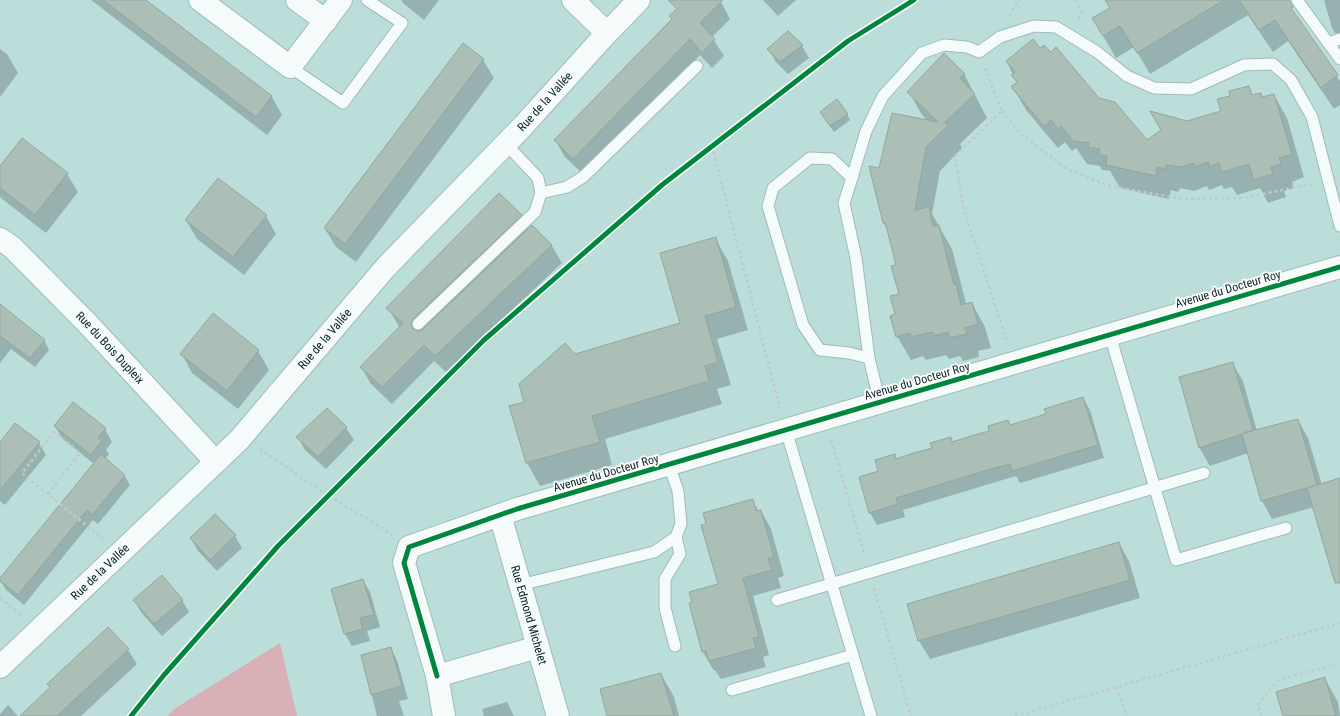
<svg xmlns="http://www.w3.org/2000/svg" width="1340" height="716" font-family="'Roboto Condensed',sans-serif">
<rect width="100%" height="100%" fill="#bcdedb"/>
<polygon fill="#dab0b7" points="280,643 297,716 168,716 174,709"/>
<g fill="#0003">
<polygon points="91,0 145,0 272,97 282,115 267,135"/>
<polygon points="401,0 439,0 424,20 404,4"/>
<polygon points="683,0 718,0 721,2 730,19 712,37 724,56 712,68 700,55 583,174 565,157 555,140 673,20 677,10 674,5"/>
<polygon points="763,0 796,0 778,16"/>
<polygon points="1105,0 1284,0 1340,81 1340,105 1334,109 1288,41 1273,52 1248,15 1150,74 1134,47 1116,58 1106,41 1093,19 1110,9"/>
<polygon points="1324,0 1340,0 1340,42 1332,28"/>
<polygon points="788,33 802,46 809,58 788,74 776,62 769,50"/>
<polygon points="464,45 483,60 494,78 356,262 336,247 325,229"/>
<polygon points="0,49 7,54 18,73 0,97"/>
<polygon points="1040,50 1147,141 1188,122 1222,112 1232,96 1248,87 1253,96 1261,94 1263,98 1274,95 1287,118 1304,177 1292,182 1294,188 1284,191 1286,197 1268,203 1260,188 1237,195 1232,187 1224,189 1222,185 1209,190 1207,186 1194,191 1180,188 1178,192 1171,190 1169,199 1120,188 1110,171 1102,170 1100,166 1087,164 1076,148 1072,151 1065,142 1058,148 1026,110 1013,87 1017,83 1007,62"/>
<polygon points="964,74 987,118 960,144 962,148 940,171 932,214 952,249 966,303 966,305 972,303 985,327 991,348 978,351 979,357 963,361 960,356 949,359 946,355 926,360 923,356 911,360 897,336 896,315 900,295 897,266 888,230 883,222 880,169 928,121 922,115 909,92"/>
<polygon points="847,114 850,120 834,132 824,118"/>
<polygon points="0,168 67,174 78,192 46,233 1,198 0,196"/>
<polygon points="266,216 276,234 244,275 197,239 186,220"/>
<polygon points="521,216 528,229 532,226 552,246 562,263 446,372 434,361 392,404 371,384 361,367 400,328 388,308"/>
<polygon points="715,238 728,261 748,330 717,339 731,385 717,389 722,404 605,439 612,465 540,486 527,463 510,406 525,402 574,355 681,324"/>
<polygon points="0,306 44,340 49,350 35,367 11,349 0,363"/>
<polygon points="213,315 258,351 269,370 238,409 192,373 182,354"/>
<polygon points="1232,363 1243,381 1257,431 1298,420 1308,438 1322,485 1340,479 1340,577 1314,507 1272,519 1262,501 1248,453 1210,466 1199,447"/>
<polygon points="1083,398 1090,410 1104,458 1020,483 1016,476 903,510 905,517 877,525 870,513 879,472 894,455 896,459 933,449 950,438 953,443 1010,426 1047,414"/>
<polygon points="327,409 346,428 354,440 326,469 305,450 298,437"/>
<polygon points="16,424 39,443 46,455 5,505 0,501 0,444"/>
<polygon points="55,426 105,429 112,442 106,450 109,454 105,459 124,475 130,485 98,524 93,520 24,605 6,590 0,580 94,464 62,438"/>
<polygon points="752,500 759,512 761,511 771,529 784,576 778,578 781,588 753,596 769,655 763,657 766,667 721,679 715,670 714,671 703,652 690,603 719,585"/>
<polygon points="235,536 242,548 217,571 198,551 191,539"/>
<polygon points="1119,543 1129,561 1140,598 930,659 919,641 908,605"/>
<polygon points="363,580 370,592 380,627 367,631 370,641 352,646 345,634"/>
<polygon points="134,600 182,600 189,612 162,636 141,612"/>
<polygon points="390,648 397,660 408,699 399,701 404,716 377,716 362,656"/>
<polygon points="128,650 137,664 81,716 21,716"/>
<polygon points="661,674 674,697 679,716 608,716"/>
<polygon points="1325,679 1338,702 1340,716 1284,716"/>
<polygon points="507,702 514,716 484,716 482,709"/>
<polygon points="8,705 18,716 0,716 0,714"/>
</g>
<g fill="#acbfb6" stroke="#93a69d">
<polygon points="103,0 146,0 272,96 256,117"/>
<polygon points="668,0 723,0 700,23 715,39 702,53 690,39 573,159 554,140 672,19 669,16 677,9"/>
<polygon points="1105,0 1224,0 1137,53 1120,26 1103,36 1092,18 1110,8"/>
<polygon points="1239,0 1290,0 1293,7 1291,8 1338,75 1321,88 1275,20 1259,30"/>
<polygon points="788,31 803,45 780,62 767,49"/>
<polygon points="1033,39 1040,48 1044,45 1051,52 1056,47 1099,98 1115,102 1147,140 1161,130 1150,111 1187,121 1221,111 1217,99 1230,96 1229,91 1249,86 1252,95 1261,93 1262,97 1274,94 1292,154 1279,158 1281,164 1271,167 1273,174 1254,180 1249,164 1222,172 1219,163 1210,167 1208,162 1195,167 1194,163 1180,167 1166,165 1165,169 1157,167 1156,176 1106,165 1107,156 1099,155 1100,149 1088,147 1089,143 1073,141 1061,126 1058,129 1051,120 1044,126 1011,87 1017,82 1011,75 1015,72 1006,61"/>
<polygon points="463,43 484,59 345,244 324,228"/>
<polygon points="944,53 965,74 960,78 975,94 944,123 949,124 926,147 915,210 929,207 933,226 939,225 948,262 954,285 956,284 961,305 972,302 978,324 965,328 967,334 949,338 948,332 934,336 933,332 911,337 910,333 896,337 890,316 895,314 890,296 899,294 891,266 896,265 885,222 883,223 869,166 879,168 892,113 938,122 907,92"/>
<polygon points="837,99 848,114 830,126 820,112"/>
<polygon points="22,138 68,173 35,215 0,188 0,166"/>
<polygon points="218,178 267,215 233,257 185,220"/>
<polygon points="499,193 522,215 413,319 411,325 413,329 419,331 423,329 532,225 552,245 435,356 424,345 382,387 360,367 403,323 386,308"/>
<polygon points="716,237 736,307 705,316 718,362 705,366 709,381 592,416 600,442 526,463 509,406 524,402 519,384 565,343 575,354 680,323 660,253"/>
<polygon points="0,304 45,340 30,358 0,336"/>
<polygon points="213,313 259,350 227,391 180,354"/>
<polygon points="1233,362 1253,430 1243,433 1298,419 1317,485 1261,501 1242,434 1199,448 1179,377"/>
<polygon points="1083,397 1098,445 1012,471 1010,464 981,472 896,498 898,504 869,513 859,477 878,471 875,460 895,454 896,459 914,453 932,448 930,443 951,437 952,442 971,436 989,431 988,426 1008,420 1010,425 1046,414 1044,409"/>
<polygon points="73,402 106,428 98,438 102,441 91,455 54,426"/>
<polygon points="327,408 347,427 318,457 296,437"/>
<polygon points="15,423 40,442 0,490 0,442"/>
<polygon points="101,454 125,475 92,515 87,510 18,595 0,581 0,578"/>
<polygon points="1340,478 1340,583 1335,583 1307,488"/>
<polygon points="753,499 756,511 761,510 774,557 768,559 772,570 743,578 759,637 753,638 756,648 709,661 706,651 702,652 689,603 692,602 689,592 718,584 701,525 706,524 703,513"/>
<polygon points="215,514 236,535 210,560 190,538"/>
<polygon points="1119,542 1130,580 918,641 907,604"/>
<polygon points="162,575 183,600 154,624 133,600"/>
<polygon points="363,579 374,615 360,618 363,629 344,634 331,589"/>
<polygon points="108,627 129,649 57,716 20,716 50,687 47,684"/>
<polygon points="391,647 402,686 371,695 361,655"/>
<polygon points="661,673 674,716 607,716 600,689"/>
<polygon points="1325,677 1336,716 1283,716 1276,692"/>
</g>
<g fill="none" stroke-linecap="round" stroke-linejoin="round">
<defs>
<g id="lane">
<polyline points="1297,0 1340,59"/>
<polyline points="1329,43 1340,39"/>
<polyline points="290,67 343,103 402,23 367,0"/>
<polyline points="852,178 844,203 856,258 869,358"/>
<polyline points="541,193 567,187 583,177 697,66"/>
<polyline points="418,324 535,212 541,193 538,178 506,144"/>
<polyline points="1110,335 1176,560 1286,528"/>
<polyline points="880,403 869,358 849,353 820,350 803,325 768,206 773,188 810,158 832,159 852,178 866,131 883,96 922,53 944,45 967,47 979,52 1000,37 1034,26 1056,27 1097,52 1127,76 1154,88 1191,89 1244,65 1273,64 1291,80 1312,117 1340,226"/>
<polyline points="786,430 871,716"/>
<polyline points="520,585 654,552 676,537 681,524 678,491 669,465"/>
<polyline points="777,600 1204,473"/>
<polyline points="675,646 665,608 665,579 680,554 676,537"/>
<polyline points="732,690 853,655"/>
</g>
<g id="street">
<polyline points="200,0 290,67 341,0"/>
<polyline points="297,0 326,21"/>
<polyline points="573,0 607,33"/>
<path id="s1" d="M0,239L12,247L87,323L216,462"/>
<path id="s2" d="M500,515L558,716"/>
<path id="s3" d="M0,667L239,440L386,267L523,126L607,33L639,0"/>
<polyline points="437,676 404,563 409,547 517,509 1340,267"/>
<polyline points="444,716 437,676 538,647"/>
</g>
</defs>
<use href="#lane" stroke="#9fbab8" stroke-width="13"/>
<use href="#street" stroke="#9fbab8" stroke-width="24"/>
<g stroke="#c0cac9" stroke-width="2.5" stroke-dasharray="3 3" stroke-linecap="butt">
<polyline points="1076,0 1082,13 1077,21"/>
<polyline points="1009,16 1019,0"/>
<polyline points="985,68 1002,111 955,156 963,206 1007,342"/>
<polyline points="1002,111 1021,134 1067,169 1110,186 1183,199 1243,198 1312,184"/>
<polyline points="712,146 780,409"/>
<polyline points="831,440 865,556"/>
<polyline points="260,449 328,496 375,523 392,535"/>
<polyline points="48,494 80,453 54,432 22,473 103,539"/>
<polyline points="874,588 911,716"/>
<polyline points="0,598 22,616"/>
<polyline points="1117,687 1126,716"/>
<polyline points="1015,716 1340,623"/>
<polyline points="1261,716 1258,704 1278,680 1340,663"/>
</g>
<use href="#lane" stroke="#f5fafa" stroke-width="11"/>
<use href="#street" stroke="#f5fafa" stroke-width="22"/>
<defs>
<g id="cycleway">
<polyline points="437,676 404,563 409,547 517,509 1340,267"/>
<polyline points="131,716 164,675 278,546 484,340 662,185 848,41 914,0"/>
</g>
</defs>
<use href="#cycleway" stroke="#fff" stroke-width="8"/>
<use href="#cycleway" stroke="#00873e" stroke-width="5"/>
</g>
<g text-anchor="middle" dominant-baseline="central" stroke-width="3.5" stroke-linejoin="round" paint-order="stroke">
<g font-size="12" fill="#082120" stroke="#fff">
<text stroke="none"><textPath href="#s3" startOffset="786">Rue de la Vallée</textPath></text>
<text transform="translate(1228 289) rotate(-16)">Avenue du Docteur Roy</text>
<text stroke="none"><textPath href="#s3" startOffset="462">Rue de la Vallée</textPath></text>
<text stroke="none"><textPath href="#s1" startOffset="155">Rue du Bois Dupleix</textPath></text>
<text transform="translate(917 381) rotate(-16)">Avenue du Docteur Roy</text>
<text transform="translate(606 473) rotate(-16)">Avenue du Docteur Roy</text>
<text stroke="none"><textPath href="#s3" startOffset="138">Rue de la Vallée</textPath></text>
<text stroke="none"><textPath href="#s2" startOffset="104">Rue Edmond Michelet</textPath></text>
</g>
</g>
</svg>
